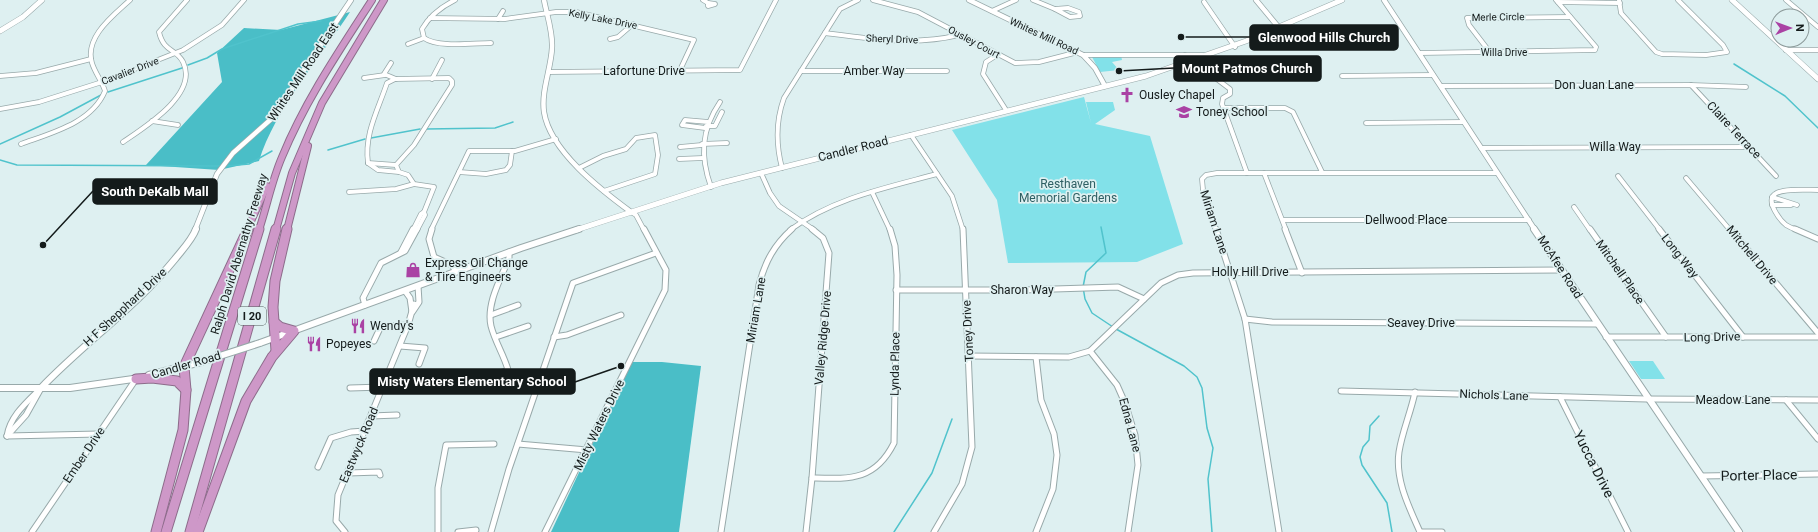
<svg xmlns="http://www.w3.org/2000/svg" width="1818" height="532" font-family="Roboto,sans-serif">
<rect width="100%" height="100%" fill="#def0f1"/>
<g fill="#82e1e9">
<polygon points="1094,55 1121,55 1122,60 1112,62 1119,70 1100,72 1092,57"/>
<polygon points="1084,97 1091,123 1086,102 1113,102 1115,110 1095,124 1150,136 1183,244 1137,262 1008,263 997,200 952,130"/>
<polygon points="1629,361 1653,361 1665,379 1641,379"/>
</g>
<g fill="#4abec7">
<path d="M350,12C320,58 275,109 259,161L219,170L146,165L222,82L217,53L244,28L281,30Z"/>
<polygon points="631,362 662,362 701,366 679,532 551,532"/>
</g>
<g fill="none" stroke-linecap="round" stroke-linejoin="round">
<g stroke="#50c3cc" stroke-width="1.5">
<polyline points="1734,64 1785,96 1818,128"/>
<polyline points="188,65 207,58 222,49 298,24 321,21"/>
<polyline points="108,92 182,68"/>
<polyline points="426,129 495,128 513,122"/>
<polyline points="371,138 420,129"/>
<polyline points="0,144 60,117 101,95"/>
<polyline points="328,150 365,139"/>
<polyline points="0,160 17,165 220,166"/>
<polyline points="227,166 249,164 272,151"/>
<polyline points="1101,227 1106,253 1086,272 1083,287 1085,299 1092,313 1113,327"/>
<polyline points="1116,329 1184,366 1197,377 1202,388 1207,428 1213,448 1208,479 1212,532"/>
<polyline points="1379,416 1370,426 1369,440 1363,447 1360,457 1362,465 1387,503 1392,532"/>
<polyline points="894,532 932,473 952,419"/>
</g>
<defs>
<g id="minor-far1">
<path d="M455,0C441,7 430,15 422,29L424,38C438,48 473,43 491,43"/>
<polyline points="703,0 708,3"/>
<polyline points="873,0 918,12 1015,63 1039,62 1078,52"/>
<polyline points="1033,0 1055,9"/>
<polyline points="1619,0 1621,13 1656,52 1662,54 1706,55 1727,52 1723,45 1678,0"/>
<polyline points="1786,0 1818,27"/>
<polyline points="1558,2 1620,3"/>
<polygon points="708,3 715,4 708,6"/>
<polygon points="1068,8 1079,12 1080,16 1070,17 1055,9"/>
<polyline points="1208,8 1204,2 1235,47"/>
<polyline points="992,11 1016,0"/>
<polyline points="430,18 505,19 556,12 576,12 694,40 680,70"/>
<polyline points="498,19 503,11"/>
<path d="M825,33C870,39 914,46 959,35"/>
<polyline points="610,39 618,37 633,24"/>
<polyline points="408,44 424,38"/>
<polyline points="1489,51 1469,25 1467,18 1570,17"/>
<polyline points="1420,53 1595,50 1596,47 1556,0"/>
<polyline points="997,55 986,62 983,74 1006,110"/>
<polyline points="1083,55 1203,55"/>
<polyline points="1185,55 1230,89 1230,94 1223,98 1222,104 1247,173"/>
<polyline points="391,63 384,74 396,79"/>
<polyline points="801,71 947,71"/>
<polyline points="549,72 740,70 776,0"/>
<polyline points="0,76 36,73 91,59"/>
<polyline points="1342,76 1433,75"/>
<polyline points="364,78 385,75"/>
<polyline points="432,79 442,60"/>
<polyline points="1691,85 1776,176"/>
<polyline points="1441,86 1691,85 1746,87"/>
<polyline points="1223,108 1285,108 1293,112 1322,172"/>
<polyline points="0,109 39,102 102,82 183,50 222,25 244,0"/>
<polyline points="152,121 178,125"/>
<polyline points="1366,123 1464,122"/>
<polyline points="706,126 715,126 722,112"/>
<polyline points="705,128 682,125 685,120 708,122"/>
<polyline points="911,135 952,196 963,230"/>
<path d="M123,142C145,127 199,94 183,62C176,48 164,53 159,32L187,0"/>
<path d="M21,144C51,133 92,123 105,91C102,81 95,73 92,63C84,37 114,15 130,0"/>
<polyline points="702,144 727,143"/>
<polyline points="680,147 702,145"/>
<polyline points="1481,148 1749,147"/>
<polyline points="679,159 703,158"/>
<path d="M368,163C364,134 378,110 387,83L395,79L449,78L452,81V85L414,145L396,165"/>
<polyline points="368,163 378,170 399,172"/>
<polyline points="368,163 396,165 399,172 408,175 414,184 434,187 424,212 425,215 417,230"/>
<polyline points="579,168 603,156 626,149 636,138 655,135 658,155 655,174 604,191"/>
<path d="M782,168C776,145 776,120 784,98L840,9L858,0"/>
<polyline points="459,172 486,174 506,170 510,165 512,151"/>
<polyline points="761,173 770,193 779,206 814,230"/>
<polyline points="1264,173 1286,230"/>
<polyline points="1618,176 1660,230"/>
<polyline points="1686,178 1730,230"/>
<path d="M711,187C700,156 701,130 720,102"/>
<polyline points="349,192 396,189 414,184"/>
<polyline points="872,192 890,230"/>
<polyline points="1772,197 1797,205"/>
<polyline points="1772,205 1791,205"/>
<polyline points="1574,207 1590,230"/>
<polyline points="631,212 636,215 644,230"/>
<polyline points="1283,220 1529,220"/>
<polyline points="413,230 421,214 424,212"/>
<polyline points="431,230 469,151 515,151 556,139"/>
<path d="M790,230C834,198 885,188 937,174"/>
<polyline points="1216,230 1203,190 1202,179 1206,175 1217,173 1497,173"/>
<path d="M1798,230C1794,229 1789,227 1786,225C1780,220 1765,201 1775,194C1783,188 1807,190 1818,190"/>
</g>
<g id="minor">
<polyline points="432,229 429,239 434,257 452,265 456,272"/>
<polyline points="1216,229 1245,319 1279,532"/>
<polyline points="1285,229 1302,273"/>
<polyline points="1590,229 1666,337"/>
<polyline points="1659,229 1743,337"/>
<polyline points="1730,229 1818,333"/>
<polyline points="1795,229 1818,239"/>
<polyline points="401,252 413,229"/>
<polyline points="896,290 1023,290 1118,287 1144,299"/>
<polyline points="405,291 410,298 412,312"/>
<polyline points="365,305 363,298 381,263 405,251 417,229"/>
<polyline points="413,311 419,302 418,286"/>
<polyline points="491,315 518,305"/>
<polyline points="1245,319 1272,322 1597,324"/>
<polyline points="496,337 528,326"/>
<polyline points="554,337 567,335 621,315"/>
<polyline points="1606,337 1818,337"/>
<polyline points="374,341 381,326 408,325"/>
<polyline points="400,346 425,348 419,364"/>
<polyline points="1090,351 1117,385 1125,403 1135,435 1138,465 1128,532"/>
<polyline points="969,356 1069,357 1090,351 1161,283 1178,275 1193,273 1561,270"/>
<polyline points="1036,357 1041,400 1054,434 1057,455 1053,489 1036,532"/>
<path d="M479,377L498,374L508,370C504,355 495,342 491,326C486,304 501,278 509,258V252"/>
<polyline points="350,388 383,387"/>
<polyline points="1341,391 1647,399 1818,400"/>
<path d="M1415,392C1411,412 1402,432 1399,452C1395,480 1409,507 1420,532"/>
<polyline points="1560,397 1628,532"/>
<polyline points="1786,400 1818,439"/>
<polyline points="371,416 397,415"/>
<polyline points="7,436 99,434"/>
<path d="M7,436C10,416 27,402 41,388"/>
<polyline points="7,436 26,415 40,390"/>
<polyline points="518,444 587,450"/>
<polyline points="318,467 331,438 351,432 365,431"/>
<polyline points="348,473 379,472 380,475"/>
<polyline points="1701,476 1818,474"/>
<path d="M812,478C850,479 875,481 894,443L897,275L895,246L890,229"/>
<polyline points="32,532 136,379"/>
<polyline points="345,532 336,521 338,495 408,325 414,304"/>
<polyline points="438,532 438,488 446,445 494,444"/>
<polyline points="458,532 476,530"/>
<polyline points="491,532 509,469 573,283 656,253"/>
<polyline points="545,532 665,290 666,270 644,229"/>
<path d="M721,532L759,285C765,262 774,245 792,229"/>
<polyline points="806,532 812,478 829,253 823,238 812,229"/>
<polyline points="934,532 962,484 972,447 963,229"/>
<polyline points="1420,532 1442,532"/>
</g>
<g id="tertiary-far1">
<path d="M544,0C547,16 553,32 552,48C551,69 541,91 544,112C550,151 601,190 631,212"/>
<polyline points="969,0 1083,55 1095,68 1105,86"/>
<polyline points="1256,0 1280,29"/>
<polyline points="1384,0 1535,230"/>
<polyline points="1786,50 1818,50"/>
<polyline points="195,230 217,174 233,153 278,113 297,80 351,0"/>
</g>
<g id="tertiary">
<polyline points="1534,229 1739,532"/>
<path d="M41,388C84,343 136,307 175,259C182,250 192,240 196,229"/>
</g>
<g id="secondary-far1">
<polyline points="1732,0 1818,79"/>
<polyline points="0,31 23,17 42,0"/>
<polyline points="576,230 721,183 1146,76 1246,41 1342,0"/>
</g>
<g id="secondary">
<polyline points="260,343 521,248 579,229"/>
<polyline points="149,375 201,362"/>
<polyline points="0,388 70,388 140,378"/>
</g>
<g id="motorway-far1">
<polyline points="247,230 267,186"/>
<path d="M259,230C267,206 272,180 282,157C305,101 339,51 372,0"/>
<polyline points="276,230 292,173 322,103 384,0"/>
<polyline points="287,230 308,146"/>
</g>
<g id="motorway">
<polyline points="276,351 273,307 275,281 287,229"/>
<polyline points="136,379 152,378 177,381 186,390"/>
<polyline points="156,532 183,430 186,390 184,367 248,229"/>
<polyline points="166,532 259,229"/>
<polyline points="190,532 276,229"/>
<polyline points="198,532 246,401 272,357 294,331 280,327 274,322"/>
</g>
</defs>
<use href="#minor-far1" stroke="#98a9aa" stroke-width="5.5"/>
<use href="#minor" stroke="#98a9aa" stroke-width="7"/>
<use href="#tertiary-far1" stroke="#98a9aa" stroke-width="6"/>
<use href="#tertiary" stroke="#98a9aa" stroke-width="8"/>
<use href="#secondary-far1" stroke="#98a9aa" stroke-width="6"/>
<use href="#secondary" stroke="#98a9aa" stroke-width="8"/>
<use href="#motorway-far1" stroke="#8d6c8b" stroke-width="8"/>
<use href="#motorway" stroke="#8d6c8b" stroke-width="11"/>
<use href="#minor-far1" stroke="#fff" stroke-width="4"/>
<use href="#minor" stroke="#fff" stroke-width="5"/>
<use href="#tertiary-far1" stroke="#fff" stroke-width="4.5"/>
<use href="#tertiary" stroke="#fff" stroke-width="6"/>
<use href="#secondary-far1" stroke="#fff" stroke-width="5"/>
<use href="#secondary" stroke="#fff" stroke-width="6"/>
<use href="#motorway-far1" stroke="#ce98c8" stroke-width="6"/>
<use href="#motorway" stroke="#ce98c8" stroke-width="9"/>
<defs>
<polyline id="secondary-bridge" points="201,362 260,343"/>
</defs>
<use href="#secondary-bridge" stroke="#98a9aa" stroke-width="8" stroke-linecap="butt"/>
<use href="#secondary-bridge" stroke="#fff" stroke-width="6"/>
</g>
<defs>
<symbol id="church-bare" viewBox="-9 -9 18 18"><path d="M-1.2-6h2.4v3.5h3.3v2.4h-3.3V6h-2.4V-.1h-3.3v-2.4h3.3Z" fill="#aa42a4" stroke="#def0f1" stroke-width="2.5" paint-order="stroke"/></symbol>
<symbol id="school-bare" viewBox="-9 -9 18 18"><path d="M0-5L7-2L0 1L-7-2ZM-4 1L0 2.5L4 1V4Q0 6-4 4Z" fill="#aa42a4" stroke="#def0f1" stroke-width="2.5" paint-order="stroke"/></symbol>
<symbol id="shop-bare" viewBox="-9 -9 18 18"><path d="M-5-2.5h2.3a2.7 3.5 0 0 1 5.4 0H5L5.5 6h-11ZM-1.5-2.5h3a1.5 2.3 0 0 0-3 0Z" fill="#aa42a4" stroke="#def0f1" stroke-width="2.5" paint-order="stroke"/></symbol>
<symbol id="restaurant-bare" viewBox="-9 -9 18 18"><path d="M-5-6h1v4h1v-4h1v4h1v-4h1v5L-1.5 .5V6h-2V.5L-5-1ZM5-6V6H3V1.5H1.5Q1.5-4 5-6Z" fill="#aa42a4" stroke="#def0f1" stroke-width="2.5" paint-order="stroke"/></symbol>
</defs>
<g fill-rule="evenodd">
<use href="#church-bare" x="1116" y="84" width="22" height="22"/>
<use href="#school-bare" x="1173" y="101" width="22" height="22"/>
<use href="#shop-bare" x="402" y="259" width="22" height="22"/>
<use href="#restaurant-bare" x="347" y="315" width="22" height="22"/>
<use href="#restaurant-bare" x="303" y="333" width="22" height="22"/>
</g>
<g text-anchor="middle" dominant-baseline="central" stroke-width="3.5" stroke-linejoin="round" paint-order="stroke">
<g font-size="10" fill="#141b1b" stroke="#def0f1">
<text transform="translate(1498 17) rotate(-1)">Merle Circle</text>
<text transform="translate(603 19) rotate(11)">Kelly Lake Drive</text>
<text transform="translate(1044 36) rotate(25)">Whites Mill Road</text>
<text transform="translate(892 39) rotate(2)">Sheryl Drive</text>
<text transform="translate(974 42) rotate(28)">Ousley Court</text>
<text x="1504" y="52">Willa Drive</text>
<text transform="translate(130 71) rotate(-21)">Cavalier Drive</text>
</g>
<rect fill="#def0f1" stroke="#515b5b" stroke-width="1" x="238" y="307" width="28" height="18" rx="3"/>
<g font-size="11" font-weight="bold" fill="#141b1b">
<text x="252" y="316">I 20</text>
</g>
<g font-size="12" fill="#141b1b" stroke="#def0f1">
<text x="644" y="71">Lafortune Drive</text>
<text x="874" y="71">Amber Way</text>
<text transform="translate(303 72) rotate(-56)">Whites Mill Road East</text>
<text x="1594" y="85">Don Juan Lane</text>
<text transform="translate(1734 130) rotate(47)">Claire Terrace</text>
<text x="1615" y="147">Willa Way</text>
<text transform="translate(853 149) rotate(-14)">Candler Road</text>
<text x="1406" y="220">Dellwood Place</text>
<text transform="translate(1214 222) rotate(72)">Miriam Lane</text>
<text transform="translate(239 254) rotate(-73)">Ralph David Abernathy Freeway</text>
<text transform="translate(1752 255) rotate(50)">Mitchell Drive</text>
<text transform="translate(1680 256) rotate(52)">Long Way</text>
<text transform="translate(1560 267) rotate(57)">McAfee Road</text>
<text x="1250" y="272">Holly Hill Drive</text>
<text transform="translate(1620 272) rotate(55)">Mitchell Place</text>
<text x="1022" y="290">Sharon Way</text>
<text transform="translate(125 307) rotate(-43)">H F Shepphard Drive</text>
<text transform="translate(756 310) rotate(-80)">Miriam Lane</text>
<text x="1421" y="323">Seavey Drive</text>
<text transform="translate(968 331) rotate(-93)">Toney Drive</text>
<text transform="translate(1712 337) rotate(-1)">Long Drive</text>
<text transform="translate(823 338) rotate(-85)">Valley Ridge Drive</text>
<text transform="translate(895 364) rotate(-89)">Lynda Place</text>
<text transform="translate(186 365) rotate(-16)">Candler Road</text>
<text transform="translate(1494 395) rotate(2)">Nichols Lane</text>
<text x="1733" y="400">Meadow Lane</text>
<text transform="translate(599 425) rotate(-64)">Misty Waters Drive</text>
<text transform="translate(1130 425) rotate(75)">Edna Lane</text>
<text transform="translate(359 445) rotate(-67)">Eastwyck Road</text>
<text transform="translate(84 455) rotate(-56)">Ember Drive</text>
</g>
<g font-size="12" fill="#141b1b" stroke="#def0f1" text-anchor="start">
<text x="1139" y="95">Ousley Chapel</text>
<text x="1196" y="112">Toney School</text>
<text x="425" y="263">Express Oil Change<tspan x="425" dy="14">&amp; Tire Engineers</tspan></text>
<text x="370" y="326">Wendy's</text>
<text x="326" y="344">Popeyes</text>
</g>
<g font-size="12" fill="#2e5f63" stroke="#def0f1">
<text x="1068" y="184">Resthaven<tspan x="1068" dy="14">Memorial Gardens</tspan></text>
</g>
<g font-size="14" fill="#141b1b" stroke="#def0f1">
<text transform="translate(1594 464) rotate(63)">Yucca Drive</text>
<text transform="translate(1759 475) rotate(-1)">Porter Place</text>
</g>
</g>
<path fill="none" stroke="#141b1b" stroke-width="1.5" d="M1181 37L1250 37M1119 71L1174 68M43 245L93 191M621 366L575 382"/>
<g fill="#141b1b" stroke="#def0f1" stroke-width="1.5">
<circle cx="1181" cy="37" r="4"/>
<circle cx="1119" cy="71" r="4"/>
<circle cx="43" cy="245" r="4"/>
<circle cx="621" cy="366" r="4"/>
</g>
<g fill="#141b1b" stroke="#141b1b" stroke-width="1.5">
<rect x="1250" y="25" width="148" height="25" rx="4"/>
<rect x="1174" y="56" width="147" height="25" rx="4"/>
<rect x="93" y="179" width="124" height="25" rx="4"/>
<rect x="370" y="369" width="205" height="25" rx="4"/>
</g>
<g font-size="13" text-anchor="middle" font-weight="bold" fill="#fff">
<text x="1324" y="42">Glenwood Hills Church</text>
<text x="1247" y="73">Mount Patmos Church</text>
<text x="155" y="196">South DeKalb Mall</text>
<text x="472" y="386">Misty Waters Elementary School</text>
</g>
<g transform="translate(1790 28) rotate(89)"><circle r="19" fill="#def0f1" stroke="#8d9b9b"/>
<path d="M0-3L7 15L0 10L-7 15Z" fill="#aa42a4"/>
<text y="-6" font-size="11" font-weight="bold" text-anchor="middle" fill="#141b1b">N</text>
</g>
</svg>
